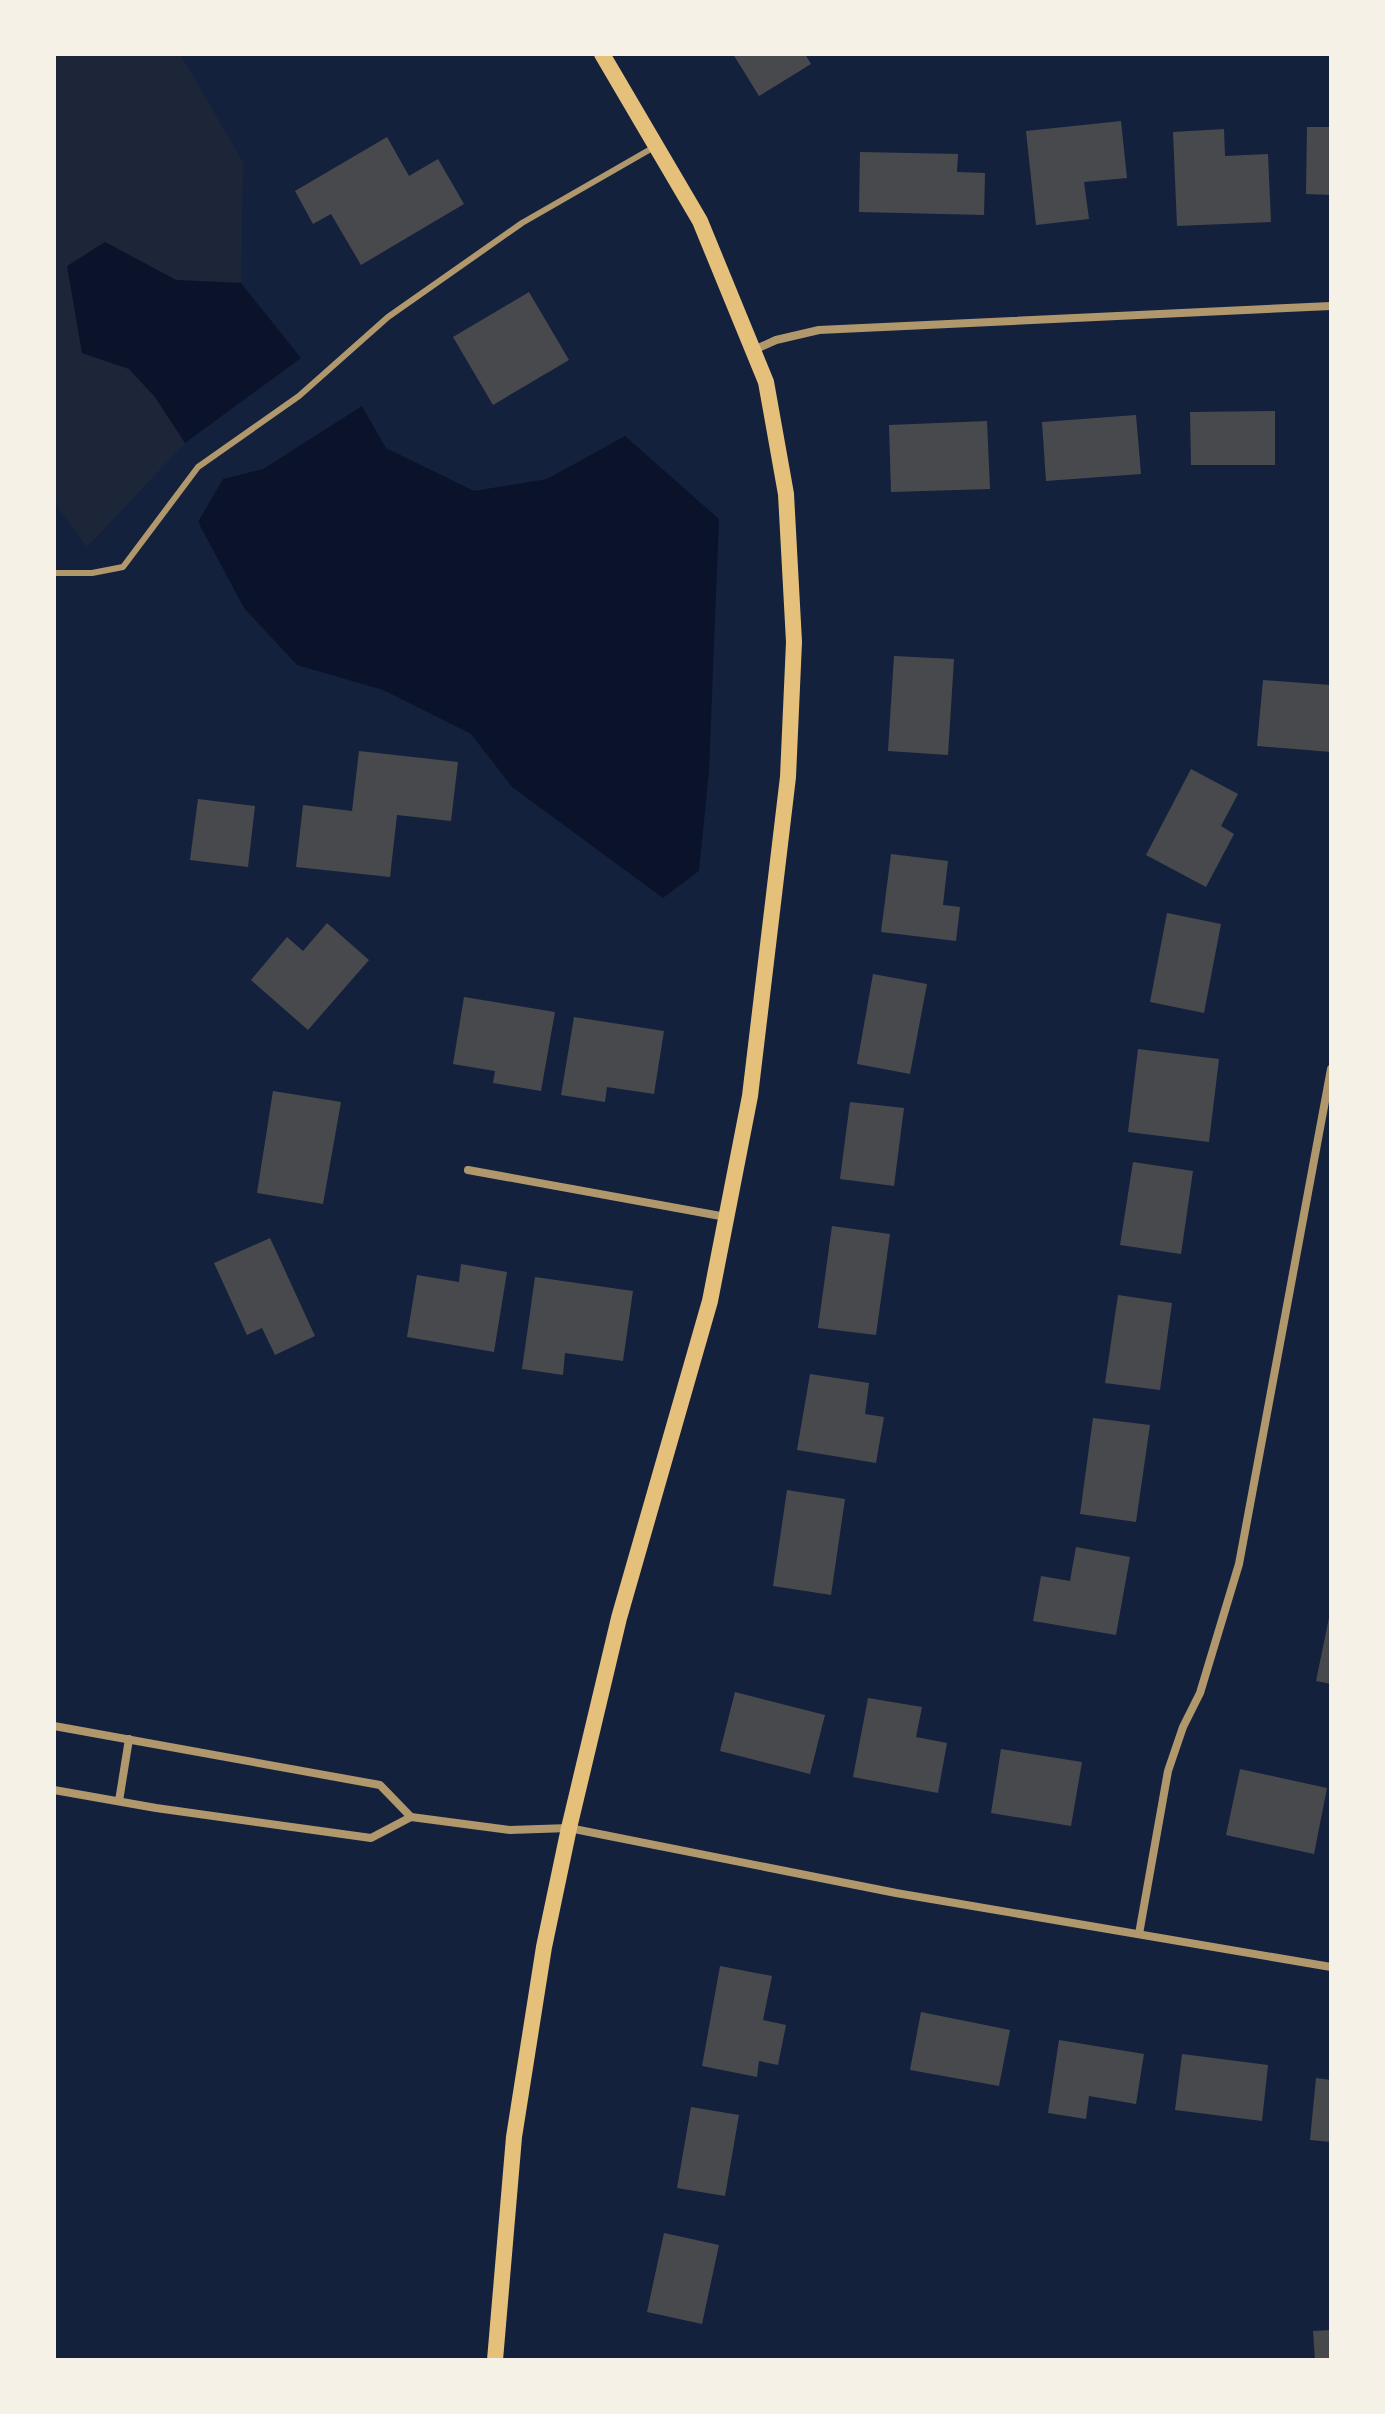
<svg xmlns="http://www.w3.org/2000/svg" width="1385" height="2414" font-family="Helvetica,sans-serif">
<rect width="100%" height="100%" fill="#14213d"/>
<polygon fill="#1d2539" points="54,54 180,54 243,162 241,283 176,280 105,242 82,353 129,369 155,397 185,443 87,547 54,502"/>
<g fill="#0b132b">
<polygon points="105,242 176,280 241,283 301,358 185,443 155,397 129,369 82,353 67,266"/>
<polygon points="362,406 386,448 474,491 547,479 625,436 719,519 709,771 699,871 663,898 512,787 471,734 383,690 297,665 244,608 198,522 223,479 263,469"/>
</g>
<g fill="#48494c">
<polygon points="733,54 805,54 811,64 759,96"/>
<polygon points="1121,121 1127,178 1084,182 1089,219 1036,225 1026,131"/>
<polygon points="1307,127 1331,127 1331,195 1306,194"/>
<polygon points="1224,129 1225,156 1268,154 1271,222 1177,226 1173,132"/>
<polygon points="387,137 409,176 438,159 464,204 361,265 331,214 313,224 295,191"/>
<polygon points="860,152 958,154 957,172 985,173 984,215 859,212"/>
<polygon points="529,292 569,360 493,405 453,337"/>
<polygon points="1275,411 1275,465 1191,465 1190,412"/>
<polygon points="1136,415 1141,474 1046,481 1042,422"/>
<polygon points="987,421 990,489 891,492 889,425"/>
<polygon points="894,656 954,659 948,755 888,751"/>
<polygon points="1263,680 1331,685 1331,752 1257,746"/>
<polygon points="359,751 458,762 451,821 397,815 390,877 296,867 303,805 352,811"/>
<polygon points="1191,769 1238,794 1221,826 1234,834 1206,887 1146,855"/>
<polygon points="198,799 255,806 248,867 190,860"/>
<polygon points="891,854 948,861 943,905 960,907 956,941 881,932"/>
<polygon points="1167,913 1221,924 1204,1013 1150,1002"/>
<polygon points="327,923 369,960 308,1030 251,980 287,937 303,951"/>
<polygon points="873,974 927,984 910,1074 857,1064"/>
<polygon points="464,997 555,1012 541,1091 493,1083 495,1071 453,1064"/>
<polygon points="574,1017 664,1031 654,1094 607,1087 605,1102 561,1095"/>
<polygon points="1138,1049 1219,1059 1209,1142 1128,1132"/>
<polygon points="273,1091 341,1102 323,1204 257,1193"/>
<polygon points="850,1102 904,1108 894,1186 840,1179"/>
<polygon points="1133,1162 1193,1171 1181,1254 1120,1245"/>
<polygon points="832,1226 890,1234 876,1335 818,1328"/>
<polygon points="270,1238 315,1336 275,1355 262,1328 247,1335 214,1263"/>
<polygon points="461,1264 507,1272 494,1352 407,1337 417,1275 459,1282"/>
<polygon points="535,1277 633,1291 623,1361 565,1353 563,1375 522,1369"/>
<polygon points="1118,1295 1172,1303 1160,1390 1105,1383"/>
<polygon points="810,1374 869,1383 865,1414 884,1417 876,1463 797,1450"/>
<polygon points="1093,1418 1150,1425 1136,1522 1080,1514"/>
<polygon points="787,1490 845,1499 831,1595 773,1586"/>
<polygon points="1076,1547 1130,1557 1116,1635 1033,1621 1041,1576 1070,1581"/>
<polygon points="1330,1613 1331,1613 1331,1684 1316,1681"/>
<polygon points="735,1692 825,1715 810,1774 720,1751"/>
<polygon points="868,1698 922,1707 916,1737 947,1743 938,1793 853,1777"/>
<polygon points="1001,1749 1082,1762 1071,1826 991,1813"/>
<polygon points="1240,1769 1327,1788 1314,1854 1226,1835"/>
<polygon points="720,1966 772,1976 763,2020 786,2025 778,2065 759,2061 757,2077 702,2066"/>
<polygon points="921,2012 1010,2030 999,2086 910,2070"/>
<polygon points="1059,2040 1144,2054 1136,2104 1089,2096 1086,2119 1048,2113"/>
<polygon points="1182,2054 1268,2065 1262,2121 1175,2110"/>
<polygon points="1316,2078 1331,2080 1331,2142 1310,2140"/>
<polygon points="691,2107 739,2115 725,2196 677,2188"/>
<polygon points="664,2233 719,2245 702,2324 647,2312"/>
<polygon points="1331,2330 1331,2360 1315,2360 1313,2331"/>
</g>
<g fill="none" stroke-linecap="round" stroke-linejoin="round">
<polyline stroke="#b1986c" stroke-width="6" points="54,573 92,573 123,567 198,467 299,396 388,317 522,223 656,146"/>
<g stroke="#b1986c" stroke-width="8">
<polyline points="754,350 776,340 819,330 1331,306"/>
<polyline points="468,1170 726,1217"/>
<polyline points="54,1726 380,1785 411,1817"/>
<polyline points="54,1790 156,1808 371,1838 411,1817 510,1830 569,1828 896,1893 1331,1967"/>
<polyline points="119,1801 129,1739"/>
<polyline points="1139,1934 1168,1771 1183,1727 1200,1693 1239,1564 1331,1069"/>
</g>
<polyline stroke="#e5c07b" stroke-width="16" points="495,2360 514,2137 544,1947 569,1828 619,1618 710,1301 750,1096 788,777 794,642 786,494 766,382 700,221 602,54"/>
</g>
<rect width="1385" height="2414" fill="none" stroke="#f6f1e7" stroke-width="112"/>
</svg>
